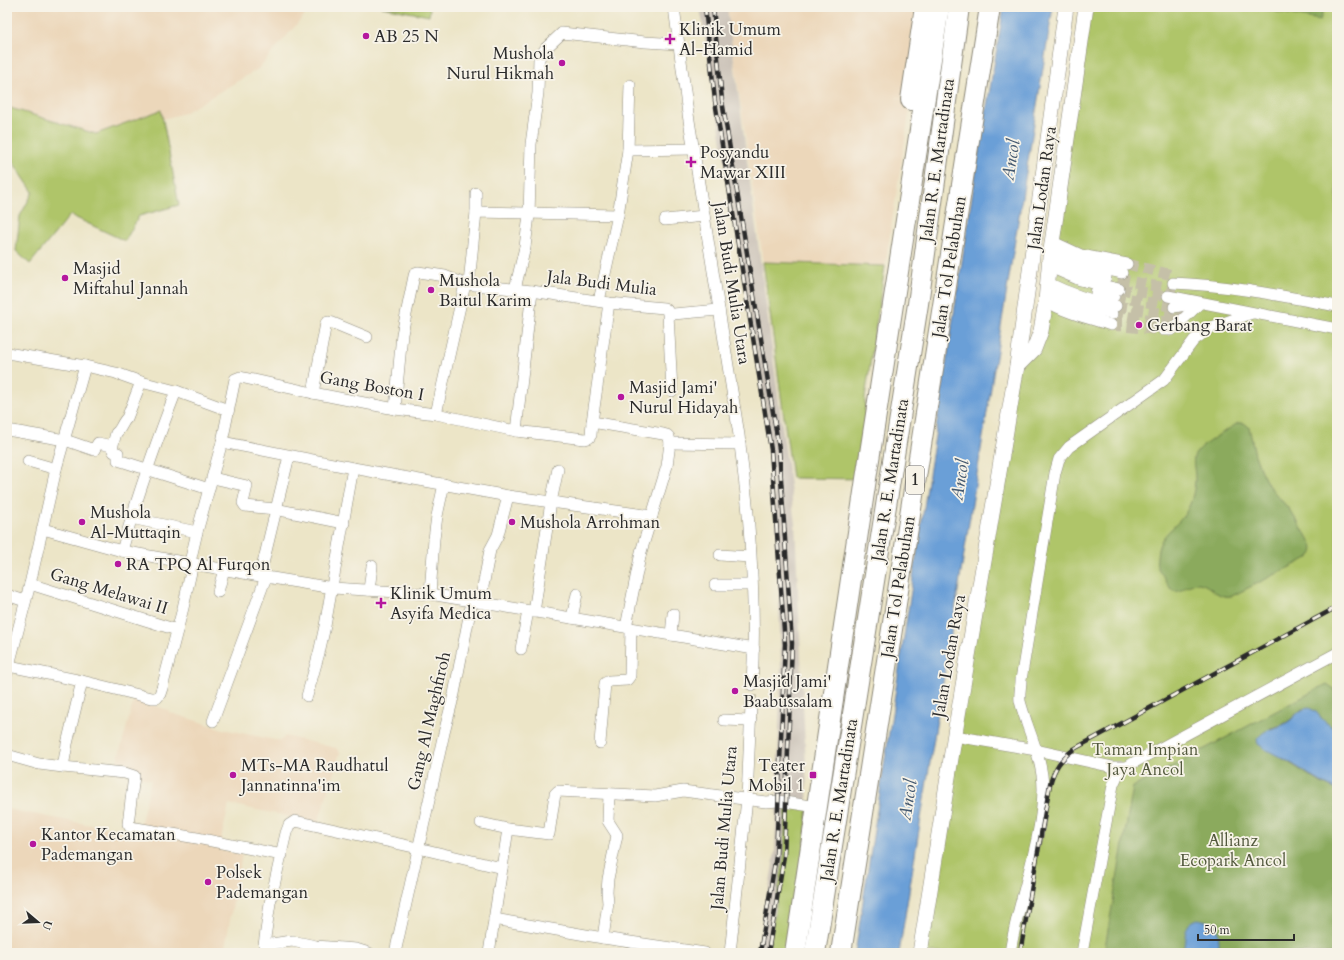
<svg xmlns="http://www.w3.org/2000/svg" width="1344" height="960" font-family="Cardo,serif">
<rect width="100%" height="100%" fill="#f7f3e8"/>
<filter id="ink" filterUnits="userSpaceOnUse"><feTurbulence type="fractalNoise" baseFrequency=".025" numOctaves="2"/><feDisplacementMap in="SourceGraphic" scale="8" xChannelSelector="R" yChannelSelector="G"/><feConvolveMatrix kernelMatrix="1 2 1 2 8 2 1 2 1" color-interpolation-filters="sRGB"/></filter>
<filter id="wash" filterUnits="userSpaceOnUse"><feTurbulence type="fractalNoise" baseFrequency=".012" numOctaves="4" result="noise"/><feDisplacementMap in="SourceGraphic" scale="16" xChannelSelector="R" yChannelSelector="G"/><feGaussianBlur stdDeviation="0.9" result="paint"/><feColorMatrix in="noise" values="0 0 0 0 0 0 0 0 0 0 0 0 0 0 0 0 0 1.4 0 .05"/><feComposite in="paint" operator="in"/></filter>
<g filter="url(#wash)">
<rect width="100%" height="100%" fill="#ece5c7"/>
<g fill="#ecd7ba">
<polygon points="7,7 308,7 304,16 258,69 184,113 78,144 7,136"/>
<polygon points="727,7 925,7 911,100 897,97 897,98 911,101 885,266 763,262"/>
<polygon points="134,700 169,710 168,712 223,729 275,740 282,740 285,736 336,748 340,753 317,826 282,815 229,804 219,849 242,854 224,953 7,953 7,809 138,834 151,780 115,769"/>
</g>
<polygon fill="#cbc2b8" points="700,7 727,7 795,524 810,857 795,953 758,953 775,853 781,666 777,532 765,408"/>
<g fill="#afc569" stroke="#6d784a">
<polygon points="382,7 430,7 429,16"/>
<polygon points="1086,7 1337,7 1337,953 921,953 1017,366 1034,349"/>
<polygon points="7,107 96,134 161,110 179,205 139,216 125,241 70,215 30,264 16,251 20,216 33,192 7,153"/>
<polygon points="763,262 885,266 865,398 866,479 792,478"/>
<polygon points="786,803 808,806 795,953 768,953 784,856"/>
</g>
<g fill="#8baa5d" stroke="#5b6a44">
<polygon points="1251,7 1324,7 1320,20"/>
<path d="M1238,423H1244L1249,427L1255,455L1260,469L1268,485L1289,509L1312,544C1314,552 1312,555 1306,559L1232,596C1216,599 1212,585 1199,583C1190,582 1180,594 1174,591C1169,588 1166,581 1163,576C1161,573 1158,569 1157,566C1156,563 1157,559 1157,557C1158,537 1170,532 1181,519C1186,513 1190,506 1192,498C1194,492 1195,483 1195,477C1195,469 1191,460 1196,453C1205,442 1226,431 1238,423Z"/>
<path d="M1327,684L1337,691V731L1324,721L1315,711L1302,709C1290,720 1287,725 1270,728L1280,757L1321,783L1337,790V953H1218L1219,943L1183,950L1182,953H1104L1133,787Z"/>
</g>
<g fill="#6a9fd7" stroke="#4a6581">
<polygon points="1004,7 1053,7 899,953 855,953 978,158"/>
<path d="M1309,708L1315,711L1324,721L1337,731V790C1320,783 1306,772 1291,763C1280,756 1268,752 1258,744L1257,739C1267,726 1277,730 1288,722C1297,716 1298,709 1309,708Z"/>
<path d="M1198,919C1220,923 1220,934 1218,953H1182C1188,939 1180,925 1198,919Z"/>
</g>
</g>
<g filter="url(#ink)">
<g fill="none" stroke-linecap="round" stroke-linejoin="round">
<g stroke="#c5c0a8" stroke-width="11" stroke-dasharray="11 5.5" stroke-linecap="butt">
<polyline points="1127,264 1172,275"/>
<polyline points="1118,279 1176,290"/>
<polyline points="1119,289 1168,296"/>
<polyline points="1114,296 1174,307"/>
<polyline points="1116,306 1173,315 1184,310"/>
<polyline points="1112,314 1137,318 1172,322 1174,322 1185,314"/>
<polyline points="1111,325 1163,330"/>
<polyline points="751,706 752,685"/>
</g>
<defs>
<g id="street">
<path d="M674,7L688,114L739,435C742,465 747,496 749,526C753,578 755,633 752,685"/>
<polyline points="628,150 694,149"/>
<polyline points="476,212 476,193"/>
<polyline points="665,220 704,216"/>
<polyline points="1053,242 1081,255 1127,264"/>
<path d="M1052,250C1074,261 1097,268 1122,273"/>
<path d="M1053,258C1070,268 1086,274 1106,277"/>
<polyline points="1050,267 1080,280 1119,289"/>
<path d="M1048,283C1070,294 1092,301 1116,306"/>
<path d="M1173,283C1228,285 1283,296 1337,306"/>
<polyline points="469,284 476,212 618,215"/>
<polyline points="515,289 525,247 529,215 531,144 538,93 539,58 546,48 562,33 645,42 679,44"/>
<polyline points="1047,291 1067,301 1089,309 1112,314"/>
<polyline points="1096,292 1114,296"/>
<polyline points="1168,296 1337,329"/>
<polyline points="599,301 618,215 628,150 630,85"/>
<path d="M1046,301C1066,313 1089,318 1111,325"/>
<polyline points="1174,307 1191,304"/>
<polyline points="673,314 719,310"/>
<polyline points="1163,330 1172,330 1200,303"/>
<polyline points="7,353 85,366 116,373 141,382 176,391 228,410"/>
<path d="M141,382L127,418C122,422 121,430 116,433L112,448L114,452L118,453V460L209,489"/>
<polyline points="313,393 326,323 328,322 333,323 367,337"/>
<polyline points="395,409 402,334 414,276 415,273 418,272 445,276 465,284"/>
<polyline points="436,414 465,284 532,291 609,303 664,308 667,310 668,314 672,391"/>
<polyline points="592,422 609,303"/>
<polyline points="7,430 65,440 94,450 98,443 112,446"/>
<polyline points="516,431 532,291"/>
<polyline points="222,442 353,468 508,496 652,516"/>
<polyline points="670,443 740,444"/>
<polyline points="28,461 56,469"/>
<polyline points="213,478 247,486 243,503 245,506 275,509 344,523"/>
<polyline points="131,518 197,532"/>
<polyline points="43,529 122,551 260,576 333,588 430,594 754,649"/>
<path d="M122,551C137,496 156,443 176,391"/>
<polyline points="720,555 750,557"/>
<polyline points="190,562 197,532 222,442 235,379 240,377 313,393 395,409 436,414 516,431 585,439 589,438 591,435 592,422 663,434 667,435 669,437 670,443 667,466 641,552 626,627"/>
<polyline points="260,576 289,456"/>
<polyline points="30,584 177,630"/>
<polyline points="715,585 751,585"/>
<polyline points="369,590 372,566"/>
<polyline points="218,592 224,569"/>
<polyline points="430,594 434,539 437,516 444,484"/>
<polyline points="7,595 25,601"/>
<polyline points="480,602 490,550 498,535 508,496"/>
<polyline points="534,612 551,502 558,469"/>
<polyline points="572,618 577,594"/>
<polyline points="671,635 673,614"/>
<polyline points="521,649 528,611"/>
<polyline points="9,666 82,681 151,698 157,698 160,694 162,688 183,608 193,563"/>
<polyline points="7,673 30,584 56,469 85,366"/>
<polyline points="307,696 319,653 325,626 353,468"/>
<polyline points="724,720 751,721"/>
<polyline points="213,721 266,577"/>
<polyline points="955,736 1036,750 1113,767 1126,767"/>
<polyline points="600,743 605,683 609,681 627,680 630,676 631,628"/>
<polyline points="7,755 39,764 63,767 67,744 82,681"/>
<polyline points="63,767 125,773 134,776 128,824 130,827 197,838 282,855"/>
<polyline points="481,823 508,829"/>
<polyline points="494,919 603,938 705,953"/>
<polyline points="603,938 608,903 607,891 608,879 617,835 608,821 609,794"/>
<polyline points="369,953 356,949 316,946 292,941 264,945 270,903 286,833 289,825 295,821 418,848 502,868"/>
<polyline points="395,953 444,733 454,694 472,601"/>
<polyline points="489,953 508,829 549,834 555,794 558,791 655,796 683,791 766,802 778,801 817,807"/>
<polyline points="730,953 747,799 751,706"/>
<path d="M1010,953C1018,898 1042,846 1043,789C1043,767 1035,746 1027,724C1025,717 1022,709 1020,701C1019,694 1021,687 1021,680L1055,473L1059,459L1069,447L1164,380L1194,340L1212,327L1252,313"/>
<polyline points="1082,953 1113,785 1118,774 1133,763 1337,653"/>
</g>
<g id="secondary">
<polyline points="1017,366 1034,349 1041,331 1046,301 1050,257 1086,7"/>
<polyline points="920,953 956,727 1017,366 1066,7"/>
</g>
<g id="highway">
<polyline points="911,100 925,7"/>
<polyline points="795,953 866,479 939,7"/>
<polyline points="815,953 918,304 959,7"/>
<polyline points="841,953 990,7"/>
</g>
</defs>
<use href="#street" stroke="#8c8879" stroke-width="12"/>
<use href="#secondary" stroke="#8c8879" stroke-width="16"/>
<use href="#highway" stroke="#8c8879" stroke-width="22"/>
<use href="#street" stroke="#fff" stroke-width="11"/>
<use href="#secondary" stroke="#fff" stroke-width="15"/>
<use href="#highway" stroke="#fff" stroke-width="20"/>
<defs>
<g id="rail">
<polyline points="705,7 715,101 771,450 785,644 776,856 760,953"/>
<polyline points="713,7 722,100 779,449 792,643 784,856 768,953"/>
<path d="M1020,953L1050,784C1055,767 1060,760 1074,749L1337,607"/>
</g>
</defs>
<use href="#rail" stroke="#2b2b2b" stroke-width="4.5"/>
<use href="#rail" stroke="#f7f3e8" stroke-width="3" stroke-dasharray="9" stroke-linecap="butt"/>
</g>
</g>
<g fill="#b5179e" stroke="#f7f3e8" stroke-width="1.5">
<circle cx="366" cy="36" r="4"/>
<path d="M668 33h4v4h4v4h-4v4h-4v-4h-4v-4h4z"/>
<circle cx="562" cy="63" r="4"/>
<path d="M689 156h4v4h4v4h-4v4h-4v-4h-4v-4h4z"/>
<circle cx="65" cy="278" r="4"/>
<circle cx="431" cy="290" r="4"/>
<circle cx="1139" cy="325" r="4"/>
<circle cx="621" cy="397" r="4"/>
<circle cx="82" cy="522" r="4"/>
<circle cx="512" cy="522" r="4"/>
<circle cx="118" cy="564" r="4"/>
<path d="M379 597h4v4h4v4h-4v4h-4v-4h-4v-4h4z"/>
<circle cx="735" cy="691" r="4"/>
<circle cx="233" cy="775" r="4"/>
<rect x="809" y="771" width="8" height="8" rx="2"/>
<circle cx="33" cy="844" r="4"/>
<circle cx="208" cy="882" r="4"/>
</g>
<g text-anchor="middle" dominant-baseline="central" stroke-width="3.5" stroke-linejoin="round" paint-order="stroke">
<rect fill="#f7f3e8" stroke="#686764" stroke-width="1" x="906" y="466" width="18" height="28" rx="3"/>
<g font-size="16" font-weight="bold" fill="#2b2b2b">
<text x="915" y="480">1</text>
</g>
<g font-size="17" fill="#2b2b2b" stroke="#f7f3e8" text-anchor="start">
<text x="679" y="29">Klinik Umum<tspan x="679" dy="20">Al-Hamid</tspan></text>
<text x="374" y="36">AB 25 N</text>
<text x="554" y="53" text-anchor="end">Mushola<tspan x="554" dy="20">Nurul Hikmah</tspan></text>
<text x="700" y="152">Posyandu<tspan x="700" dy="20">Mawar XIII</tspan></text>
<text x="73" y="268">Masjid<tspan x="73" dy="20">Miftahul Jannah</tspan></text>
<text x="439" y="280">Mushola<tspan x="439" dy="20">Baitul Karim</tspan></text>
<text x="1147" y="325">Gerbang Barat</text>
<text x="629" y="387">Masjid Jami'<tspan x="629" dy="20">Nurul Hidayah</tspan></text>
<text x="90" y="512">Mushola<tspan x="90" dy="20">Al-Muttaqin</tspan></text>
<text x="520" y="522">Mushola Arrohman</text>
<text x="126" y="564">RA TPQ Al Furqon</text>
<text x="390" y="593">Klinik Umum<tspan x="390" dy="20">Asyifa Medica</tspan></text>
<text x="743" y="681">Masjid Jami'<tspan x="743" dy="20">Baabussalam</tspan></text>
<text x="241" y="765">MTs-MA Raudhatul<tspan x="241" dy="20">Jannatinna'im</tspan></text>
<text x="805" y="765" text-anchor="end">Teater<tspan x="805" dy="20">Mobil 1</tspan></text>
<text x="41" y="834">Kantor Kecamatan<tspan x="41" dy="20">Pademangan</tspan></text>
<text x="216" y="872">Polsek<tspan x="216" dy="20">Pademangan</tspan></text>
</g>
<g font-size="17" fill="#2b2b2b" stroke="#f7f3e8">
<text transform="translate(937 160) rotate(-82)">Jalan R. E. Martadinata</text>
<text transform="translate(1042 188) rotate(-82)">Jalan Lodan Raya</text>
<text transform="translate(949 267) rotate(-81)">Jalan Tol Pelabuhan</text>
<text transform="translate(602 283) rotate(7)">Jala Budi Mulia</text>
<text transform="translate(732 283) rotate(81)">Jalan Budi Mulia Utara</text>
<text transform="translate(372 386) rotate(10)">Gang Boston I</text>
<text transform="translate(890 480) rotate(-81)">Jalan R. E. Martadinata</text>
<text transform="translate(898 587) rotate(-81)">Jalan Tol Pelabuhan</text>
<text transform="translate(109 591) rotate(17)">Gang Melawai II</text>
<text transform="translate(949 656) rotate(-80)">Jalan Lodan Raya</text>
<text transform="translate(429 721) rotate(-77)">Gang Al Maghfiroh</text>
<text transform="translate(839 800) rotate(-81)">Jalan R. E. Martadinata</text>
<text transform="translate(724 828) rotate(-85)">Jalan Budi Mulia Utara</text>
</g>
<g font-size="17" fill="#53593e" stroke="#f7f3e8">
<text x="1145" y="749">Taman Impian<tspan x="1145" dy="20">Jaya Ancol</tspan></text>
<text x="1233" y="840">Allianz<tspan x="1233" dy="20">Ecopark Ancol</tspan></text>
</g>
<g font-size="18" font-style="italic" fill="#445970" stroke="#f7f3e8">
<text transform="translate(1011 160) rotate(-81)">Ancol</text>
<text transform="translate(960 480) rotate(-81)">Ancol</text>
<text transform="translate(908 800) rotate(-81)">Ancol</text>
</g>
</g>
<rect width="1344" height="960" fill="none" stroke="#f7f3e8" stroke-width="24"/>
<g transform="translate(38 922) rotate(109)" stroke="#f7f3e8" stroke-width="3" paint-order="stroke">
<path d="M0-3L7 15L0 10L-7 15Z" fill="#2b2b2b"/>
<text y="-6" font-size="11" font-weight="bold" text-anchor="middle" fill="#2b2b2b">U</text>
</g>
<path d="M1198 934v6h96v-6" fill="none" stroke="#2b2b2b" stroke-width="2"/>
<text x="1204" y="934" font-size="12" fill="#2b2b2b" stroke="#f7f3e8" stroke-width="3" paint-order="stroke">50 m</text>
</svg>
